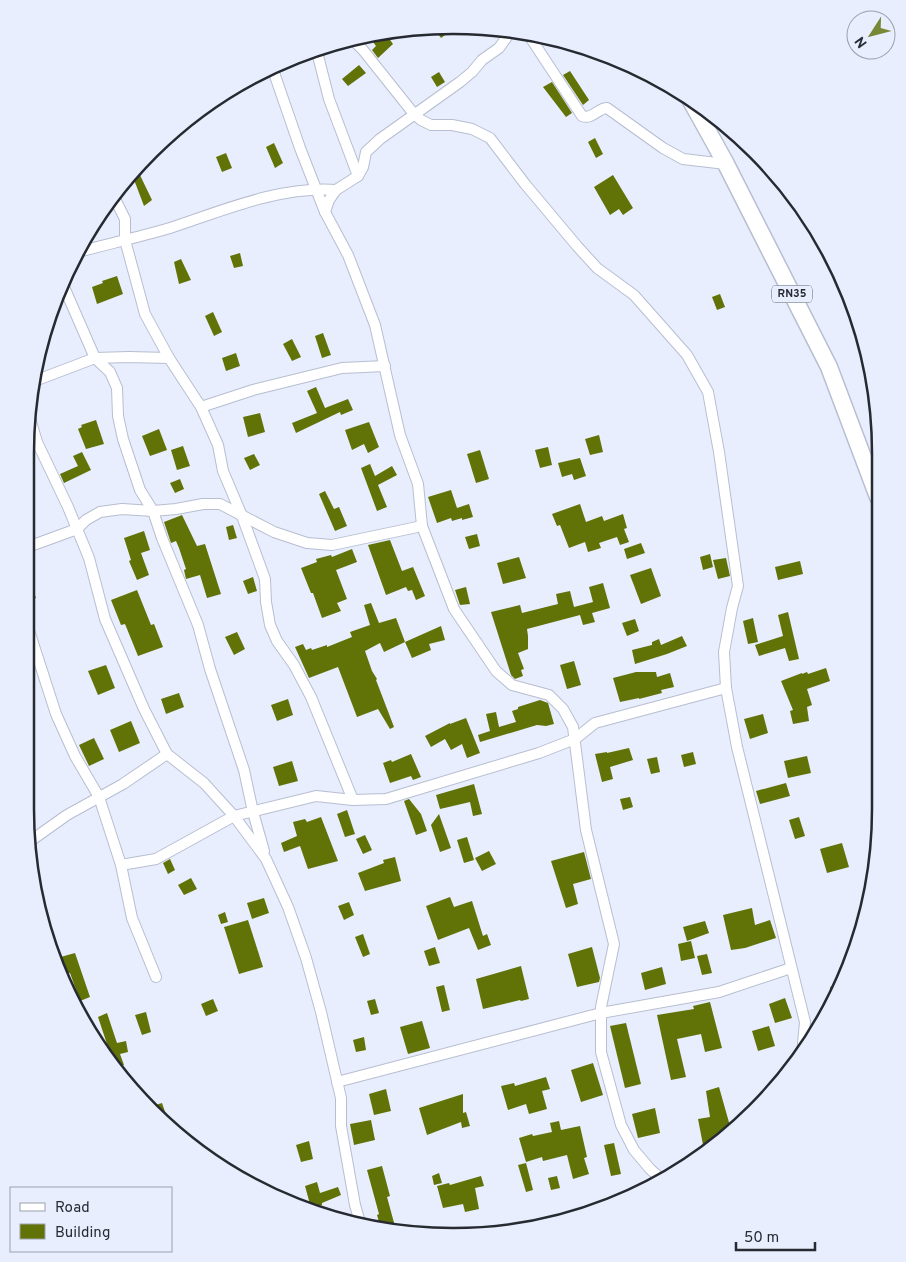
<svg xmlns="http://www.w3.org/2000/svg" width="906" height="1262" font-family="Overpass,sans-serif">
<rect width="100%" height="100%" fill="#e8eefe"/>
<g fill="#617207">
<polygon points="442,27 456,27 441,38 436,31"/>
<polygon points="381,36 384,40 388,37 393,44 378,58 372,50 376,46 373,42"/>
<polygon points="359,65 366,73 348,86 342,79"/>
<polygon points="570,71 589,100 583,105 563,75"/>
<polygon points="439,72 445,82 437,87 431,77"/>
<polygon points="552,82 572,113 566,117 543,87"/>
<polygon points="595,138 603,154 596,158 588,142"/>
<polygon points="274,143 283,163 275,168 266,147"/>
<polygon points="226,153 232,168 222,172 216,157"/>
<polygon points="138,171 152,200 144,206 133,177"/>
<polygon points="613,175 633,208 623,215 619,209 610,215 594,187"/>
<polygon points="240,253 243,266 234,268 230,256"/>
<polygon points="181,259 191,280 179,284 174,262"/>
<polygon points="117,276 123,294 97,304 92,287 103,283 102,281"/>
<polygon points="720,294 725,307 717,310 712,297"/>
<polygon points="213,312 222,332 214,336 205,316"/>
<polygon points="323,333 331,355 322,358 315,336"/>
<polygon points="292,339 301,357 292,361 283,344"/>
<polygon points="236,353 240,366 226,371 222,358"/>
<polygon points="316,387 325,408 348,399 353,410 341,415 340,412 296,433 292,423 317,413 307,391"/>
<polygon points="260,413 265,432 248,437 243,417"/>
<polygon points="96,420 104,444 86,449 78,429 82,427 81,425"/>
<polygon points="369,422 379,447 368,453 364,444 352,450 345,430"/>
<polygon points="159,429 167,450 150,456 142,436"/>
<polygon points="599,435 603,452 590,455 585,439"/>
<polygon points="183,446 190,466 177,470 171,450"/>
<polygon points="548,447 552,465 540,468 535,450"/>
<polygon points="480,450 489,479 476,483 467,454"/>
<polygon points="82,452 91,470 64,483 60,474 78,466 73,456"/>
<polygon points="254,454 260,465 250,470 244,458"/>
<polygon points="580,458 586,476 574,480 572,474 562,477 558,463"/>
<polygon points="370,464 375,476 392,466 397,475 378,485 387,507 377,511 361,468"/>
<polygon points="180,479 184,489 175,493 170,483"/>
<polygon points="451,490 457,508 469,504 473,517 462,520 462,518 452,521 451,518 437,523 428,497"/>
<polygon points="325,491 334,509 339,507 347,526 335,531 319,494"/>
<polygon points="580,504 586,522 602,516 604,521 623,514 627,528 624,529 629,542 620,545 617,537 599,543 601,548 588,552 585,542 569,548 560,525 557,526 552,514"/>
<polygon points="182,515 197,546 205,544 221,594 207,598 200,575 186,579 184,570 186,569 179,548 176,541 171,543 164,522"/>
<polygon points="233,525 237,538 229,540 226,527"/>
<polygon points="144,531 150,550 141,553 149,575 137,580 129,561 131,560 124,538"/>
<polygon points="477,534 480,546 469,549 465,537"/>
<polygon points="390,540 402,571 413,567 425,596 416,600 412,590 408,591 406,587 386,595 368,545"/>
<polygon points="641,543 645,553 627,559 624,549"/>
<polygon points="352,549 357,562 336,570 347,599 337,603 341,611 322,618 313,593 311,593 301,568 317,562 316,559 331,555 332,557"/>
<polygon points="710,554 713,567 703,570 700,557"/>
<polygon points="519,557 526,578 503,584 497,563"/>
<polygon points="726,558 730,576 718,579 713,560"/>
<polygon points="800,561 803,574 778,580 775,567"/>
<polygon points="651,568 661,596 641,604 630,575"/>
<polygon points="253,577 257,591 248,594 243,581"/>
<polygon points="603,583 610,608 592,613 595,622 583,625 580,615 527,629 528,636 528,649 518,653 524,669 521,670 523,676 515,679 511,675 491,612 520,605 522,613 558,604 556,594 570,591 574,607 593,602 589,587"/>
<polygon points="32,587 36,598 25,601 25,589"/>
<polygon points="466,587 470,604 460,605 455,590"/>
<polygon points="137,590 151,625 154,624 163,647 138,656 125,624 121,625 111,600"/>
<polygon points="371,603 379,623 396,618 405,642 384,652 380,643 365,651 372,671 377,679 376,680 394,727 390,729 378,709 357,717 338,667 309,678 295,647 303,644 306,650 311,648 312,650 327,645 327,647 352,637 350,632 370,625 364,605"/>
<polygon points="788,612 799,659 789,661 785,648 759,656 755,645 783,636 778,615"/>
<polygon points="753,618 758,642 748,644 743,621"/>
<polygon points="635,619 639,631 627,636 622,623"/>
<polygon points="441,626 445,640 429,644 431,650 412,658 405,642"/>
<polygon points="237,632 245,649 234,655 225,637"/>
<polygon points="682,636 687,646 667,654 635,664 632,650 652,645 652,642 659,639 661,645"/>
<polygon points="574,661 581,685 567,689 560,665"/>
<polygon points="106,665 115,688 98,695 88,671"/>
<polygon points="826,668 830,681 807,689 812,705 807,707 809,721 793,724 790,711 793,710 781,681 802,673 802,674 807,672 808,674"/>
<polygon points="636,672 656,672 657,677 670,673 674,687 661,690 662,693 639,699 639,698 620,702 613,678"/>
<polygon points="179,693 184,707 166,714 161,699"/>
<polygon points="288,699 293,715 277,721 271,705"/>
<polygon points="540,700 548,703 554,724 546,726 537,725 480,742 478,735 490,731 486,714 496,712 499,727 516,722 512,711 518,709 518,707"/>
<polygon points="763,714 768,733 750,739 744,719"/>
<polygon points="466,718 480,753 467,758 462,744 451,750 445,739 431,747 425,736 450,723 450,724"/>
<polygon points="131,721 140,743 119,752 110,730"/>
<polygon points="94,738 104,759 89,766 79,745"/>
<polygon points="629,748 633,760 610,767 613,779 602,782 595,754 607,752 607,753"/>
<polygon points="693,752 696,764 684,767 681,755"/>
<polygon points="411,754 421,777 413,780 411,776 390,783 383,763 391,760 392,762"/>
<polygon points="807,756 811,773 788,778 784,761"/>
<polygon points="657,757 660,772 651,774 647,759"/>
<polygon points="292,761 298,781 279,786 273,767"/>
<polygon points="786,783 790,796 760,804 756,791"/>
<polygon points="474,784 482,814 473,816 470,802 440,809 436,795"/>
<polygon points="630,797 633,807 623,810 620,799"/>
<polygon points="409,799 421,814 427,831 416,835 404,801"/>
<polygon points="347,810 355,834 345,837 337,814"/>
<polygon points="439,814 451,848 440,852 431,825"/>
<polygon points="321,817 338,861 308,869 300,846 284,852 281,843 297,836 293,822 305,819 307,822"/>
<polygon points="799,817 805,836 795,839 789,820"/>
<polygon points="365,835 372,850 363,854 356,839"/>
<polygon points="467,837 474,860 464,863 457,840"/>
<polygon points="842,843 849,867 827,873 820,849"/>
<polygon points="489,851 496,864 482,871 475,858"/>
<polygon points="584,852 591,879 573,884 578,904 566,908 551,861"/>
<polygon points="395,857 401,881 365,891 358,873 384,863 383,860"/>
<polygon points="170,859 175,870 168,874 163,863"/>
<polygon points="191,878 197,889 184,895 178,885"/>
<polygon points="450,897 454,907 472,901 483,936 487,934 491,945 478,950 469,928 438,940 426,906"/>
<polygon points="264,898 269,913 252,919 247,903"/>
<polygon points="349,902 354,915 344,920 338,906"/>
<polygon points="752,908 755,925 770,920 776,938 745,948 731,950 723,915"/>
<polygon points="225,912 228,922 221,924 218,915"/>
<polygon points="248,920 263,967 239,974 224,927"/>
<polygon points="705,921 709,933 687,941 683,927"/>
<polygon points="363,934 370,954 363,957 355,937"/>
<polygon points="691,941 695,958 681,961 678,944"/>
<polygon points="435,947 440,963 429,966 424,951"/>
<polygon points="592,947 600,978 599,982 577,987 568,954"/>
<polygon points="75,953 90,997 80,1001 70,973 64,975 57,958"/>
<polygon points="707,954 712,973 702,975 697,956"/>
<polygon points="521,966 529,999 521,1001 520,1000 483,1009 476,979"/>
<polygon points="662,967 666,984 645,990 641,973"/>
<polygon points="842,984 837,998 834,1003 830,987"/>
<polygon points="444,985 450,1010 442,1012 436,987"/>
<polygon points="785,998 792,1018 775,1023 769,1004"/>
<polygon points="213,999 218,1011 206,1016 201,1004"/>
<polygon points="375,999 379,1013 371,1015 367,1001"/>
<polygon points="710,1002 722,1048 705,1052 701,1034 677,1039 686,1077 671,1080 657,1015 694,1009 693,1006"/>
<polygon points="146,1012 151,1032 142,1035 135,1015"/>
<polygon points="107,1013 117,1043 126,1041 128,1052 120,1054 124,1065 116,1068 114,1062 111,1063 105,1056 102,1048 108,1047 98,1017"/>
<polygon points="422,1021 430,1048 408,1054 400,1027"/>
<polygon points="626,1023 641,1084 625,1088 610,1026"/>
<polygon points="769,1026 775,1046 758,1051 752,1031"/>
<polygon points="364,1037 366,1050 356,1052 353,1040"/>
<polygon points="593,1063 603,1095 581,1102 571,1070"/>
<polygon points="546,1077 550,1089 542,1091 547,1109 529,1114 526,1104 508,1110 501,1086 514,1083 515,1086"/>
<polygon points="719,1087 732,1133 704,1150 698,1119 710,1117 706,1091"/>
<polygon points="386,1089 391,1111 374,1115 369,1094"/>
<polygon points="463,1094 463,1113 466,1112 470,1126 462,1128 461,1122 427,1135 419,1108"/>
<polygon points="162,1103 172,1132 154,1111 152,1106"/>
<polygon points="655,1108 660,1133 638,1138 632,1114"/>
<polygon points="371,1120 375,1140 354,1145 350,1124"/>
<polygon points="559,1121 561,1130 580,1126 587,1157 584,1158 589,1174 573,1179 567,1155 543,1161 542,1157 526,1162 519,1138 532,1134 533,1136 552,1132 550,1123"/>
<polygon points="309,1141 313,1159 301,1162 296,1145"/>
<polygon points="614,1143 621,1174 611,1176 604,1145"/>
<polygon points="526,1163 533,1190 526,1192 518,1165"/>
<polygon points="382,1166 390,1196 387,1197 396,1230 381,1229 377,1215 379,1214 367,1170"/>
<polygon points="439,1173 442,1183 434,1185 432,1176"/>
<polygon points="481,1176 484,1186 475,1188 479,1209 465,1212 463,1204 443,1208 437,1186 449,1183 450,1185"/>
<polygon points="557,1176 560,1188 551,1190 548,1178"/>
<polygon points="317,1182 320,1193 338,1187 341,1195 322,1203 322,1205 311,1208 305,1186"/>
</g>
<g fill="none" stroke-linecap="round" stroke-linejoin="round">
<defs>
<g id="street">
<path d="M528,34L582,116C592,120 598,108 607,108L663,148L683,159L726,164"/>
<polyline points="352,39 363,50 414,114 421,120 431,125 452,125 472,129 490,138 525,184 577,246 597,268 634,295 687,355 708,392 719,452 738,586 732,608 724,652 726,688 737,747 805,1022 802,1054"/>
<polyline points="316,48 329,99 358,176"/>
<polyline points="272,67 300,148 325,212 348,255 375,325 400,435 418,484 422,526 454,609 496,671 512,685 549,695 563,709 573,727 586,830 614,944 601,1007 601,1052 621,1125 634,1150 650,1169 660,1178"/>
<polyline points="115,199 125,219 125,240 145,314 169,358 201,407 218,445 223,471 242,516 265,579 266,602 270,625 277,641 294,665 311,697 353,800"/>
<polyline points="325,212 329,200 336,190 358,176 363,167 366,152 380,139 460,82 472,72 482,60 499,48 511,31"/>
<path d="M78,252C108,244 139,237 170,228C222,211 279,186 336,190"/>
<polyline points="64,287 95,358 110,372 117,388 118,416 123,439 140,490 153,511 162,538 198,625 210,669 244,770 253,812 264,851"/>
<polyline points="32,382 95,358 129,357 169,358"/>
<polyline points="201,407 253,390 342,368 385,366"/>
<polyline points="29,415 37,442 68,507 89,558 105,619 144,709 167,754 204,783 234,816 266,859 288,907 306,958 321,1012 341,1098 341,1126 355,1205 361,1226"/>
<polyline points="25,548 77,529 86,520 100,512 122,509 153,511 176,509 203,504 220,504 274,532 307,543 332,545 422,526"/>
<polyline points="25,618 56,714 75,756 99,797 121,865 132,918 156,977"/>
<polyline points="29,842 67,815 123,784 167,754"/>
<polyline points="121,865 156,859 234,816 316,796 353,800 386,799 539,753 575,739 595,723 726,688"/>
<polyline points="337,1082 601,1013 719,992 791,968"/>
</g>
<polyline id="primary" points="690,99 726,164 829,367 878,497"/>
</defs>
<use href="#street" stroke="#b7bed0" stroke-width="12"/>
<use href="#primary" stroke="#b7bed0" stroke-width="19"/>
<use href="#street" stroke="#fff" stroke-width="10"/>
<use href="#primary" stroke="#fff" stroke-width="16"/>
</g>
<g text-anchor="middle" dominant-baseline="central" stroke-width="5" stroke-linejoin="round" paint-order="stroke">
<rect fill="#e8eefe" stroke="#61656e" stroke-width="1" x="772" y="285.5" width="40" height="17" rx="4"/>
<g font-size="11" font-weight="bold" fill="#272a31">
<text x="792" y="294">RN35</text>
</g>
</g>
<path d="M0 0H906V1262H0ZM453 34H453A419 419 0 0 1 872 453V809A419 419 0 0 1 453 1228H453A419 419 0 0 1 34 809V453A419 419 0 0 1 453 34Z" fill="#e8eefe" fill-rule="evenodd"/>
<path fill="none" stroke="#272a31" stroke-width="2.5" d="M453 34H453A419 419 0 0 1 872 453V809A419 419 0 0 1 453 1228H453A419 419 0 0 1 34 809V453A419 419 0 0 1 453 34Z"/>
<rect x="10" y="1187" width="162" height="65" fill="#e8eefe" stroke="#9ba0ac"/>
<rect x="20" y="1203" width="25" height="8" fill="#ffffff" stroke="#9ba0ac"/>
<text x="55" y="1212" font-size="15" fill="#272a31">Road</text>
<rect x="20" y="1224" width="25" height="15" fill="#617207" stroke="#9ba0ac"/>
<text x="55" y="1237" font-size="15" fill="#272a31">Building</text>
<g transform="translate(871 35) rotate(234)"><circle r="24" fill="#e8eefe" stroke="#9ba0ac"/>
<path d="M0-4L9 19L0 12L-9 19Z" fill="#788837"/>
<text y="-8" font-size="14" font-weight="bold" text-anchor="middle" fill="#272a31">N</text>
</g>
<path d="M736 1242v8h79v-8" fill="none" stroke="#272a31" stroke-width="2.5"/>
<text x="744" y="1242" font-size="15" fill="#272a31" stroke="#e8eefe" stroke-width="4" paint-order="stroke">50 m</text>
</svg>
